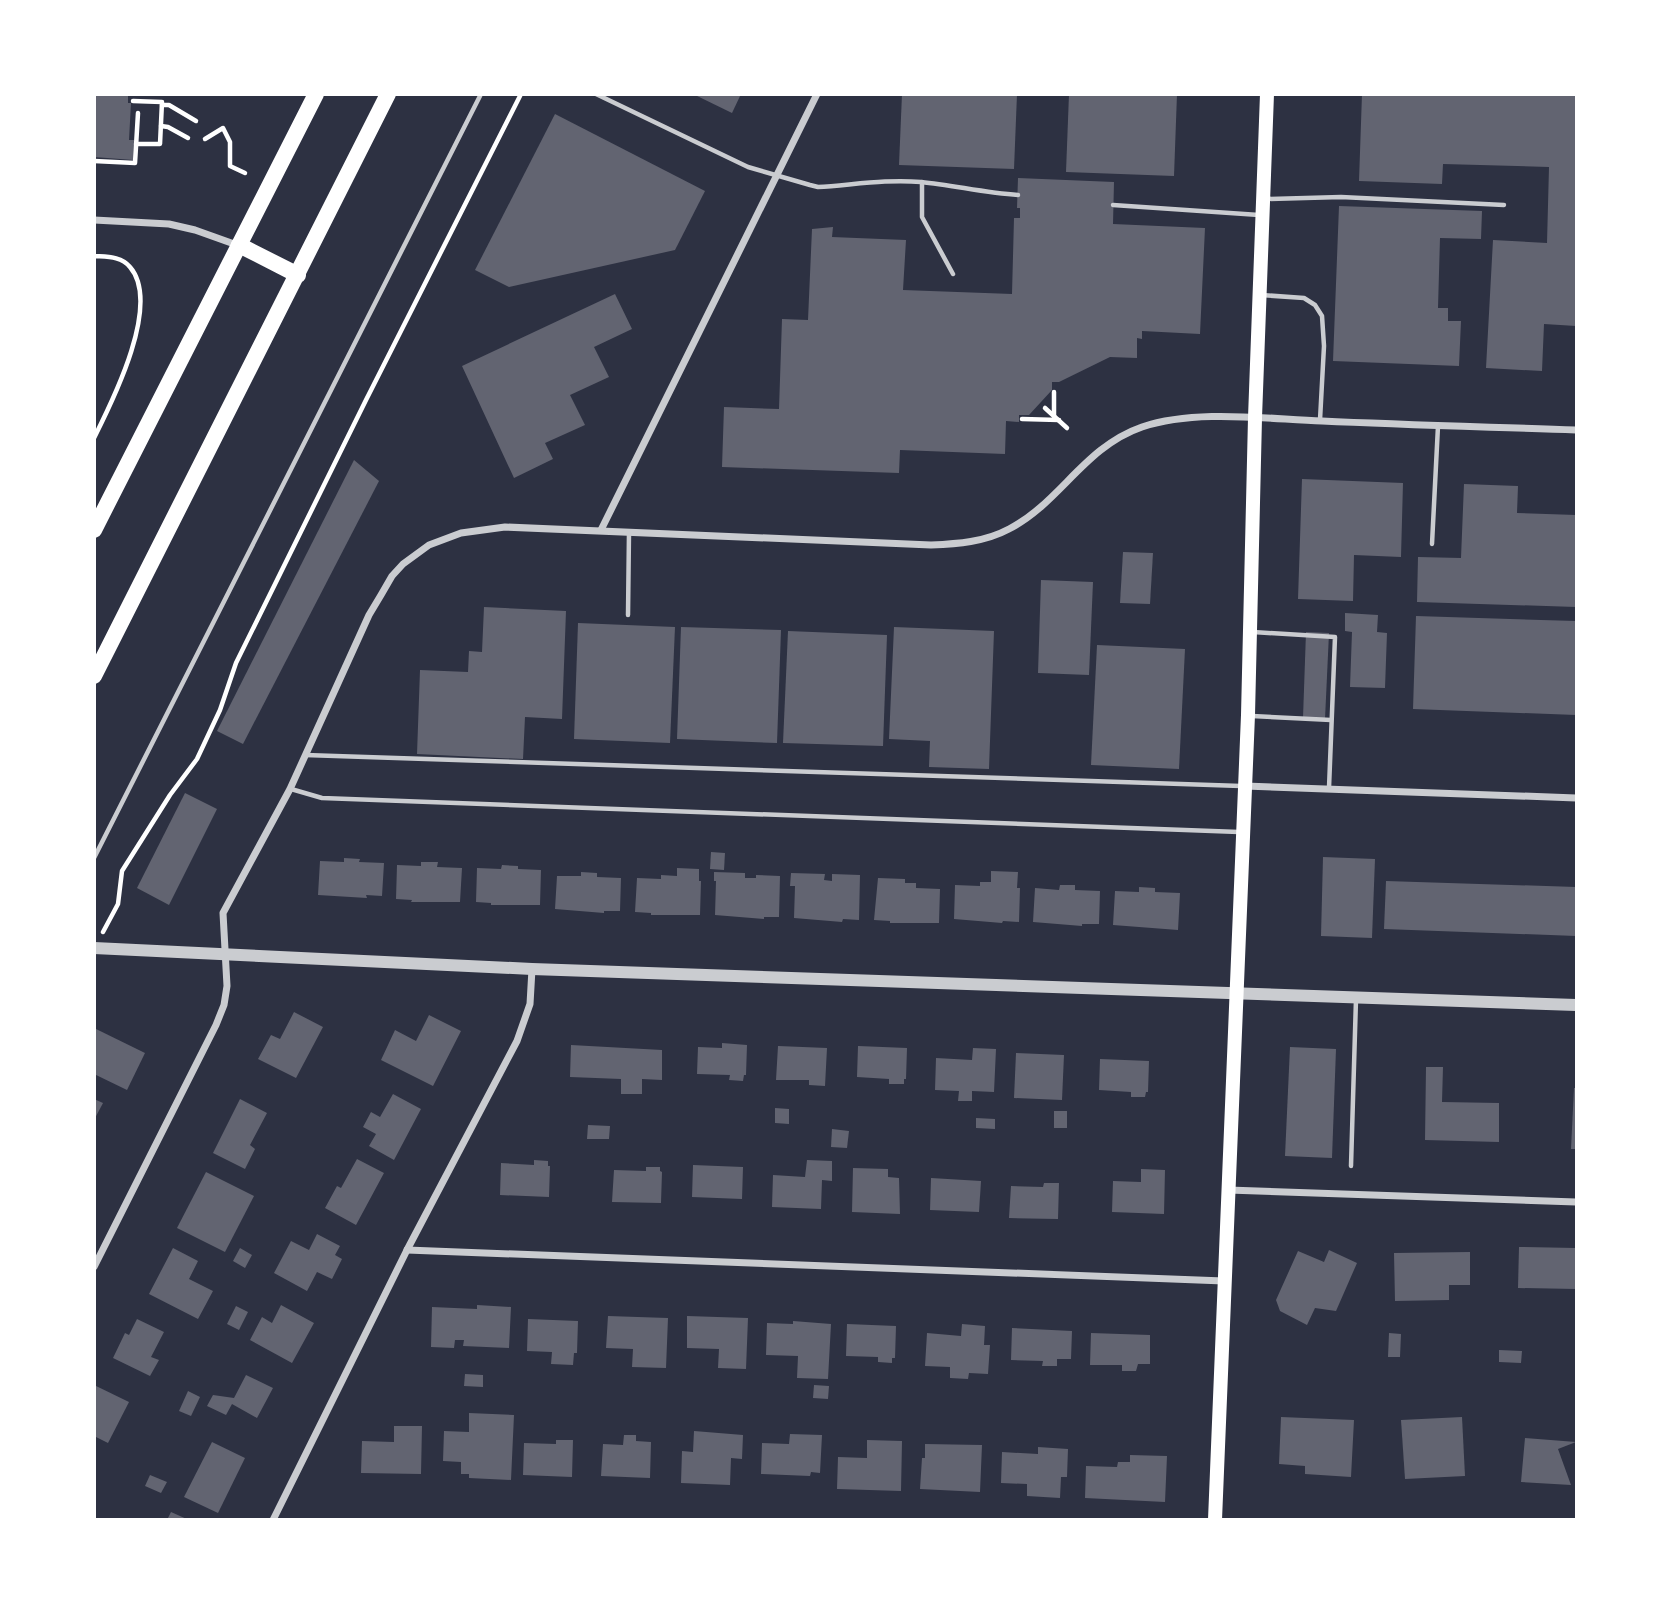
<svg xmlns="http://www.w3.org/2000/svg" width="1671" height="1614" font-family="Commissioner,sans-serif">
<rect width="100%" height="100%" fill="#2d3142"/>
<g fill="#626471">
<polygon points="94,94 128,94 128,103 131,103 129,140 134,140 133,160 94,157"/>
<polygon points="693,94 741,94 732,113"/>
<polygon points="902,94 1017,94 1014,169 899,165"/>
<polygon points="1069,94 1177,94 1174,176 1066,172"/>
<polygon points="1362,94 1576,96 1576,326 1544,324 1542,371 1486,368 1493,240 1547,243 1549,167 1443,164 1442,184 1359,181"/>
<polygon points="555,114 705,191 675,250 509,287 475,270"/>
<polygon points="1018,178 1114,182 1113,224 1205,228 1200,334 1142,331 1142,339 1137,338 1137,358 1110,357 1059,382 1052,382 1052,390 1029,415 1019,415 1019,422 1006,421 1005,454 900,450 899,473 722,467 724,407 779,409 782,319 808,320 812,229 833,227 832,237 906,240 903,290 1012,294 1014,218 1020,218 1020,208 1017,208"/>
<polygon points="1339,206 1482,211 1481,239 1440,238 1438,308 1448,308 1448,321 1461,321 1459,366 1333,361"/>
<polygon points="615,294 632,329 594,347 609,377 570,395 585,425 545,443 553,459 514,478 462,366"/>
<polygon points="354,460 379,481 243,744 217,731"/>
<polygon points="1302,479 1403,483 1401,557 1354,555 1353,601 1298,599"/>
<polygon points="1464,484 1518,486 1517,513 1576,515 1576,607 1417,602 1418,557 1461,558"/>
<polygon points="1123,552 1153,553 1150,604 1120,603"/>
<polygon points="1041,580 1093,582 1089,675 1038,673"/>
<polygon points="484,607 566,611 562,719 525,717 523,759 417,754 420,670 468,672 469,651 482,652"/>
<polygon points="1345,613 1378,615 1377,632 1387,633 1385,688 1350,687 1352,632 1345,631"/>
<polygon points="1416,616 1576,621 1576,715 1413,709"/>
<polygon points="578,623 675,627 670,743 574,739"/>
<polygon points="681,627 781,630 777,743 677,739"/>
<polygon points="894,627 994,631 989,769 929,767 930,741 889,739"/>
<polygon points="788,631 887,635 883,746 783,743"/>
<polygon points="1306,632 1329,633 1325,719 1303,718"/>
<polygon points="1097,645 1185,649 1179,769 1091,765"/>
<polygon points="185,793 217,809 169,905 137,888"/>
<polygon points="711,852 725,853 724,870 710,869"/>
<polygon points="1323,857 1375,859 1372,938 1321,936"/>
<polygon points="344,858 360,859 359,862 384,863 382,896 366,895 367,898 318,895 320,861 344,862"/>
<polygon points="421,862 438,862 437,867 462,868 460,902 411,902 412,900 396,899 397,865 421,866"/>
<polygon points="502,865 518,866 518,869 541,870 540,905 491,905 491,903 476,902 477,868 501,869"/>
<polygon points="677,868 699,869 699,881 701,881 700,915 651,915 651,913 635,912 637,878 661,879 661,875 677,876"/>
<polygon points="991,871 1018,872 1017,888 1020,888 1019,922 1003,921 1002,923 954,919 955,885 980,886 980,882 991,882"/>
<polygon points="581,872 597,873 597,877 621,878 620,911 604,911 604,913 555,909 557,876 581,876"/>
<polygon points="714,872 745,873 745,878 756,878 756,875 780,876 779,917 764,917 764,919 715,915 716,881 714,881"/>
<polygon points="791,873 825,874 824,880 832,881 832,874 860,875 859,920 843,919 842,922 794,918 795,886 790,886"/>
<polygon points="878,878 905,879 905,883 916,883 916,888 940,889 939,923 890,923 890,921 874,920"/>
<polygon points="1386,881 1576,887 1576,936 1384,929"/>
<polygon points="1060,885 1075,885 1075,890 1100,891 1099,924 1082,924 1082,926 1033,922 1035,888 1059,890"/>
<polygon points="1139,887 1155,888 1155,892 1180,893 1178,930 1113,925 1115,891 1139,892"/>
<polygon points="294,1012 323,1027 296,1078 258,1059 271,1035 280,1039"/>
<polygon points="429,1015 461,1031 433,1086 381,1060 395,1030 416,1041"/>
<polygon points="94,1028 145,1053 127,1090 94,1074"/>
<polygon points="722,1043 747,1045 746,1075 744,1075 743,1081 729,1080 730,1075 697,1074 698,1047 722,1048"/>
<polygon points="571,1045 662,1050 662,1080 642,1079 642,1094 621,1094 621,1079 570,1077"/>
<polygon points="778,1046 827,1048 825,1086 809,1085 809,1080 776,1080"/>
<polygon points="858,1046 907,1048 906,1079 904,1079 904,1084 889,1084 889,1079 857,1077"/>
<polygon points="1290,1047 1336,1049 1332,1158 1285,1156"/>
<polygon points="973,1048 996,1049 994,1092 972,1091 972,1101 958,1101 959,1091 935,1090 936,1058 972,1060"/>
<polygon points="1016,1053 1064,1055 1062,1100 1014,1098"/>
<polygon points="1100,1059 1149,1061 1148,1092 1146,1092 1145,1097 1131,1097 1131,1092 1099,1090"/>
<polygon points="1426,1067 1443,1067 1442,1102 1499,1103 1499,1142 1425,1140"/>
<polygon points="1574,1088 1576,1088 1576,1149 1571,1149"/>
<polygon points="393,1094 421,1109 394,1160 369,1146 376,1134 363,1127 371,1112 380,1117"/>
<polygon points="94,1099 103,1103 94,1120"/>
<polygon points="240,1099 267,1113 250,1145 255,1149 245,1169 213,1153"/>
<polygon points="775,1108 789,1109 789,1124 775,1123"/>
<rect x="1054" y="1111" width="13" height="17"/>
<polygon points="976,1118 995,1119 995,1129 976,1128"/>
<polygon points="588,1125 610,1126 609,1139 587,1139"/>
<polygon points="832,1129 849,1131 847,1148 831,1147"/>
<polygon points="357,1159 384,1173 356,1225 325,1208 337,1186 341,1188"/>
<polygon points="534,1160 548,1161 548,1166 550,1166 549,1197 500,1195 501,1163 534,1165"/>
<polygon points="807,1160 832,1161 832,1181 822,1180 821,1209 772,1207 773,1175 805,1177"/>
<polygon points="693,1165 743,1167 742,1199 692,1197"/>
<polygon points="646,1167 660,1167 660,1171 662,1172 661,1203 612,1202 614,1170 646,1171"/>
<polygon points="853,1168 888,1169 888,1177 899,1178 900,1214 852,1212"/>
<polygon points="1141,1169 1165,1170 1164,1214 1112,1212 1113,1181 1141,1182"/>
<polygon points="206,1172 254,1196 225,1252 177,1228"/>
<polygon points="931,1178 981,1181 979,1212 930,1210"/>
<polygon points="1044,1183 1059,1183 1058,1219 1009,1218 1011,1186 1043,1187"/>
<polygon points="317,1234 340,1246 335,1255 342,1259 332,1279 317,1272 307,1291 274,1273 291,1241 309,1250"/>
<polygon points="1519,1247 1576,1248 1576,1289 1518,1288"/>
<polygon points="173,1248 198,1261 189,1279 213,1291 198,1319 149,1294"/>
<polygon points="240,1248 252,1255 245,1268 233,1261"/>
<polygon points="1329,1250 1357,1263 1336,1311 1315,1308 1307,1325 1280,1311 1276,1300 1298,1251 1324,1262"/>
<polygon points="1470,1252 1470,1285 1449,1285 1449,1300 1395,1301 1394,1253"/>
<polygon points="281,1305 314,1323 292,1363 250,1340 262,1317 272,1323"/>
<polygon points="477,1305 511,1307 509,1348 463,1346 464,1340 455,1340 454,1348 431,1347 432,1307 477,1309"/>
<polygon points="236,1306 248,1312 239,1330 227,1324"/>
<polygon points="608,1316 668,1318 666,1368 632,1367 633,1349 606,1348"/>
<polygon points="687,1316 748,1318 746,1369 718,1368 719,1349 687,1348"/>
<polygon points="137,1319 164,1332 151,1357 159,1360 150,1376 113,1358 125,1333 129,1335"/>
<polygon points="528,1319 578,1321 577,1353 574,1353 573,1365 551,1364 552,1352 527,1351"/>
<polygon points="793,1321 831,1324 828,1379 797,1378 798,1356 766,1355 767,1323 793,1324"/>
<polygon points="847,1324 896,1326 895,1358 892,1358 892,1363 878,1362 878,1357 846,1356"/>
<polygon points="962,1324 985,1326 984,1345 990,1345 988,1374 969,1373 968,1379 950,1378 950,1367 925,1366 927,1333 961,1336"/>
<polygon points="1012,1328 1072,1331 1071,1359 1057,1359 1057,1366 1042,1366 1043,1361 1011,1360"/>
<polygon points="1091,1333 1150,1335 1150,1364 1138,1364 1136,1371 1122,1371 1122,1365 1090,1365"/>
<polygon points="1389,1333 1401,1334 1400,1357 1388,1357"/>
<polygon points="1499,1350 1522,1351 1521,1363 1499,1362"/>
<polygon points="465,1374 483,1375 483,1387 464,1386"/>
<polygon points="246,1375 273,1388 257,1418 232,1404 226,1415 207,1406 213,1395 234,1398"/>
<polygon points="94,1385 129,1402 108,1443 94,1436"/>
<polygon points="814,1385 829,1386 828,1399 813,1398"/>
<polygon points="188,1391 200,1397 191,1416 179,1411"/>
<polygon points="469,1413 514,1415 511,1480 469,1478 469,1474 461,1474 461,1462 443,1461 444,1431 469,1432"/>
<polygon points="1281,1417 1354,1420 1351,1477 1305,1474 1305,1466 1279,1464"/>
<polygon points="1462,1417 1465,1476 1405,1479 1401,1420"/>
<polygon points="394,1426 422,1426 421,1474 361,1473 362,1441 394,1442"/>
<polygon points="694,1431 743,1435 742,1459 731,1458 730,1485 681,1483 682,1451 693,1452"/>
<polygon points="790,1434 822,1435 820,1473 811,1472 810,1476 761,1474 762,1443 789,1444"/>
<polygon points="624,1435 636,1435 636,1441 651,1442 650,1478 601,1476 603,1444 623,1445"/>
<polygon points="1525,1438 1576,1442 1558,1449 1571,1485 1521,1482"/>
<polygon points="556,1440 573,1440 572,1477 523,1475 524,1443 556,1444"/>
<polygon points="867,1440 902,1441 901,1491 837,1489 838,1457 867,1458"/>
<polygon points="212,1442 245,1458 218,1513 184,1497"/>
<polygon points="925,1444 982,1445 980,1492 920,1489 922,1458 925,1458"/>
<polygon points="1038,1447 1068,1449 1067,1477 1061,1477 1060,1498 1027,1496 1027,1484 1001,1483 1002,1452 1038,1454"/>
<polygon points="1130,1455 1167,1456 1165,1502 1085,1498 1086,1466 1117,1467 1118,1462 1130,1462"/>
<polygon points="150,1475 167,1482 161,1493 145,1486"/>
<polygon points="171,1512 189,1520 167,1520"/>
</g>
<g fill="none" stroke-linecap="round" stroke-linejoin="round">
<g stroke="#fff" stroke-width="4.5">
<polyline points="133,101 162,102 160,144 136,144"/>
<polyline points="162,105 169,105 196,121"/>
<polyline points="161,126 168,127 188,138"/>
<polyline points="205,139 223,128 230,142 230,166 245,173"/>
<polyline points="94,161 135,163 138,113"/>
<path d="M94,256C107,257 121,256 130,267C162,304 112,402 94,438"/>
<polyline points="1045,408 1067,428"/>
<polyline points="1054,416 1054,392"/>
<polyline points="1022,419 1059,420"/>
<polyline points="103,932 118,904 122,871 170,795 197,759 220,710 236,663 366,400 521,94"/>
</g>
<g stroke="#caccd0" stroke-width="4.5">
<path d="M596,94L748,167L810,185L818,187C852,185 886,179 921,182C953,185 985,193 1018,195"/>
<polyline points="922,182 922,217 953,274"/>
<polyline points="1267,199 1341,197 1504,205"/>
<polyline points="1113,205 1259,215"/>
<polyline points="1261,295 1304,298 1315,305 1322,316 1324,346 1320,420"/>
<polyline points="1432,544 1438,426"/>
<polyline points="628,615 629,532"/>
<polyline points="1253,632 1335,637 1329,788"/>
<polyline points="1252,716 1331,720"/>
<polyline points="305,755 1241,786"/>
<polyline points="291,789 322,798 1239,832"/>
<polyline points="94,858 481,94"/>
<polyline points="1351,1166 1356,999"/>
</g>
<g stroke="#caccd0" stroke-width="7">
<polyline points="94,220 169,224 195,230 237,245"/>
<polyline points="601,530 817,94"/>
<polyline points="1245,786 1576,798"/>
<polyline points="1228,1190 1576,1202"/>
<polyline points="407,1250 1224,1281"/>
<path d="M94,1267L216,1025L224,1005L227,986L223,913L290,789L369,615L381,595L392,576L403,564L429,545L461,533L505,527L931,545C957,544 985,542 1009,529C1060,503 1084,447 1142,427C1196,409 1266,419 1322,421C1407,425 1492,427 1576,430"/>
<polyline points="273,1520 407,1250 517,1041 530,1004 532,969"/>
</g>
<polyline stroke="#caccd0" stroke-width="12" points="94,948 532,969 1576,1005"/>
<polyline stroke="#fff" stroke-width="14" points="1215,1520 1248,715 1255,418 1267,94"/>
<g stroke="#fff" stroke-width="16">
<polyline points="239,245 298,275"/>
<polyline points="94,530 316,94"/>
<polyline points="94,676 388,94"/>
</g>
</g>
<rect width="1671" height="1614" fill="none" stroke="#ffffff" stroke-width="192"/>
</svg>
